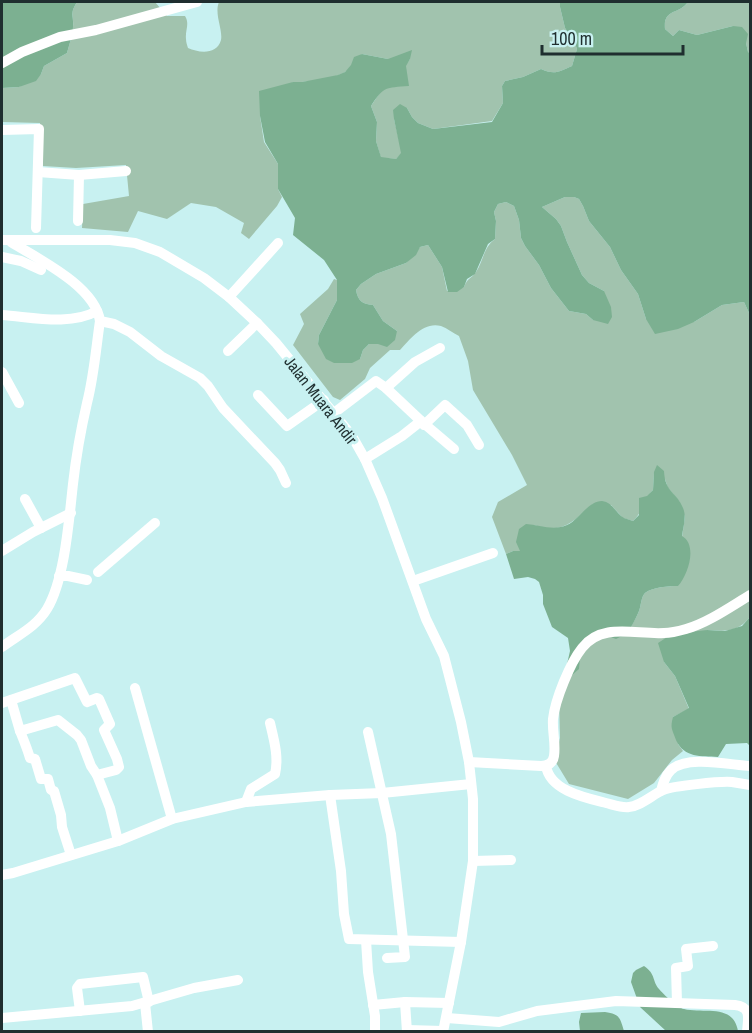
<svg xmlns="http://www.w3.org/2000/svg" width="752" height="1033" font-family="'Archivo Narrow',sans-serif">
<rect width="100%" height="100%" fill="#c8f1f1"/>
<g fill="#a1c3ae">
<path d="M77,2H155L167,16H185C190,24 185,30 186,39C186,42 187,45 188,48C199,53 217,55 221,40C223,29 214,14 219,2H560V7L565,28L574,41L577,49L572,66C559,72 554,75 541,69L523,77L505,81L502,86L503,103L492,121L433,129L418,123L412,117L407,108L394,119L402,153L396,159L381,158L376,141L377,122L371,106L381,91L389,87L410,59H388L362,54C357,59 351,68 345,72C337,78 303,83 293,82L260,116L264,142L278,164V189L282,197L277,206L249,239L241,233L244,223L216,207L191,203L167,219L138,211L128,232L82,228L83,204L129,196L126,165L76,168L43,166L40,123L2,122V88L19,87L41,74L44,66L67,53C69,45 73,35 73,27C74,14 69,15 77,2Z"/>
<path d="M688,2H750V53L748,52L746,43L733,26L697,35L679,30L673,36L665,29C663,8 679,15 688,2Z"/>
<path d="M565,197H574L579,199L583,206L589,221L610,247L621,270L638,294L646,319L694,322L722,305L744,302L750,315V617C737,633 726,631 707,630L664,662L675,676L689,709L673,717L678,744L683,751L672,760L654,783L628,799L569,784L555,761L560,738L559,699L582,641L628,633C631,625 636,619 639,611C641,606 641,597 645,593C652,587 669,586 678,586L682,537L685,517L679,501L668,488L665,479L654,473L653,490C644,499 643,512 633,521L623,518L611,505L593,504C573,521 563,535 534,525L520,551H513L506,554L492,517L498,502L527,485L512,455L473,390L468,361L459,336C453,333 447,328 441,326C424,321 410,339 400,350H390L370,368L365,379L340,400L333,397L293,345L304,324L300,314L328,289L334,279L337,280V300L319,335L318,344L360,359L363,350L369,344H378L397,331L383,321L373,305C362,304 358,301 356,290L361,284L376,274L406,263L420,247L428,245L442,267L447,291L464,287C468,277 471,279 476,272C484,260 483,248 495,239L496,221L494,212L498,204L506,202L514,206L519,220L521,238L525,246L539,265L551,288L569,311L586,314L593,320L604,291L589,283L582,275L567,242L561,226L556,219L542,207Z"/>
</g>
<g fill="#7cb091">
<path d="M2,2H77C69,15 74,14 73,27C73,35 69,45 67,53L44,66L41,74L36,81L19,87L2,88Z"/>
<path d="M560,2H688C679,15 663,8 665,29L673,36L679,30L697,35L733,26L742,27L748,34L746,43L748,52L750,53V315L744,302L722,305L694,322L678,329L655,334L646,319L638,294L621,270L610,247L589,221L583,206L579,199L574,197H565L542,207L556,219L561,226L567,242L582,275L589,283L604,291L611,307L612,317L608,324L593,320L586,314L569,311L551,288L539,265L525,246L521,238L519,220L514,206L506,202L498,204L494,212L496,221L495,239L488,244L475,274L467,279L464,287L457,292H448L442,267L428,245L420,247L416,255L406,263L376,274L361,284L356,290C358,301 362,304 373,305L383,321L397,331L395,340L387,347L378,344H369L363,350L360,359L352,363H334L326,359L318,344L319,335L337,300V280L324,260L293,235L295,218L278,189V164L265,142L260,116L259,91L293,82H302L338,75L345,72L351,65L354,57L362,54L388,59L412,50L410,59L406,66L409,86C385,88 384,86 371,106L377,122L376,141L381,157L396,159L401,153L394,119L393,110L400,104L407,108L412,117L418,123L433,129L492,122L503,103L502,86L505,81L523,77L541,69C554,75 559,72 572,66L577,49L574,41L565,28L560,7Z"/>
<path d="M657,465L664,471C665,493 677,492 683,508C687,517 683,527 682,536C698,545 688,575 678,586C669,586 652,587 645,593C641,597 641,606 639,611C636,619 631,626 628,633L616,639L600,633L581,646L579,669L572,675L565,673L570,651L568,638L552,627L543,604V595L539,582L535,579L528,577L514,579L506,554L513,551H520L516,542L519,529L526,524C539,525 554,531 567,525C579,520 588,501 602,501C612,502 616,513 624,518C627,519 630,520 633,521L639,515V498L647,496L653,490L654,472Z"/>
<path d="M750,617V746L747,743L726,744L718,757C701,756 684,758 676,740C672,729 670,728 673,717L689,708L675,676L664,662L658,643L672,634L707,630L725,631L742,626Z"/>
<path d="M644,966C656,974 652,981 659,989C663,994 678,1008 684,1009C704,1014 733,1003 738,1031H666L640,1007L631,982L633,973L636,970Z"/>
<path d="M605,1012C620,1014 620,1018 624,1031H580L579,1022L581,1013Z"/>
</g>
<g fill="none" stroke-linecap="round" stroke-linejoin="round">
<g stroke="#fff" stroke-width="10">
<polyline points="2,63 22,52 60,37 96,30 197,2"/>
<polyline points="2,130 39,129 36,228"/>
<polyline points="38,172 79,175 126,171"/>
<polyline points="78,221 79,175"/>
<polyline points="2,240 110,240 135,243 160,252 204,278 229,297 257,323 276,343 352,436 365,459 382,498 426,619 444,656 461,722 469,762 473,799 473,861 461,942 443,1032"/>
<polyline points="2,257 21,261 41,270"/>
<polyline points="229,297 278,243"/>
<path d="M2,315C32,317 70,326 97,311"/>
<polyline points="100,321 114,324 130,332 161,356 200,378 208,386 223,408 275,463 280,470 286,483"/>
<polyline points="228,351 257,323"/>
<polyline points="2,372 19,403"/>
<polyline points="386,388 415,362 440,348"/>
<polyline points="258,395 287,426 324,400"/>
<polyline points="334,413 376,381 386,388 421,421 454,449"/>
<polyline points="424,425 445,405 467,425 479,445"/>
<polyline points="365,459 402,436 421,421"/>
<polyline points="25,499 41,528"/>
<polyline points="2,551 33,532 71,513"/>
<polyline points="98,572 155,523"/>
<polyline points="59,576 68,576 87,580"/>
<polyline points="413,581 493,553"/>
<path d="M2,647C18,635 36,627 47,609C65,579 69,519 73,484C76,457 81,429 87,403C94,376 96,348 100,321C95,286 38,259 11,242"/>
<polyline points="135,688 172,819"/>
<polyline points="11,700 20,731 58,720 77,735 81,740 91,766 97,775 110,808 118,841"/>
<polyline points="2,703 75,678 87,702 97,698 99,699 110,724 104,730 117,759 119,767 116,770 97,775"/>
<path d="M20,731C24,741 27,748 30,758L35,759L41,779H48L51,790L54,791L61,815L62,827L71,855"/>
<polyline points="368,732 391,834 405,957 387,958"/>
<path d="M469,762L541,766C548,766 553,763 554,756C556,744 552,731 553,719C555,700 570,663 582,648C602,622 636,635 664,633C671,633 679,631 686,629C709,622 730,607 750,595"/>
<path d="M546,766C550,791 586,798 606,803C614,805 622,808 629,807C641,806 652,795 663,790C673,786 720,781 732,782C738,783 744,784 750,785"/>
<path d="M661,791C663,783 665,776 671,770C687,755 730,765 750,766"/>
<polyline points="330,795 341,871 344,914 349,939 461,942"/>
<path d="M246,802L251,789L275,774C279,757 274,740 270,723"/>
<polyline points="473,861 511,860"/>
<polyline points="2,875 13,873 118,841 172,819 246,802 330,795 382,793 471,784"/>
<polyline points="366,940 368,972 375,1016 375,1032"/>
<polyline points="145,1003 148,1032"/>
<polyline points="677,1003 676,968 688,966 686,949 713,946"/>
<polyline points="373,1005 405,1002"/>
<polyline points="80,1011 77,988 80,984 143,977 149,1002"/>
<polyline points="2,1018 132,1006 194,988 238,980"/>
<path d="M447,1018L499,1022L537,1011L616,1001L735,1005C752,1007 748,1018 747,1032"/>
<polyline points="407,1030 443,1031"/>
<polyline points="407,1032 405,1002 449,1003"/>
</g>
</g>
<g text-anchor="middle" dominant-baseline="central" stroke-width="6" stroke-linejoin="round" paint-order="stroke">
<g font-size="16" fill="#1f2e2f" stroke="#c8f1f1">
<text transform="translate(321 400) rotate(52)">Jalan Muara Andir</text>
</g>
</g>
<rect width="752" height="1033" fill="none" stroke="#1f2e2f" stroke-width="6"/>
<path d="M542 45v9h141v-9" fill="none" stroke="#1f2e2f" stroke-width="3"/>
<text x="551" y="45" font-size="18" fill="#1f2e2f" stroke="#c8f1f1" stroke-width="4.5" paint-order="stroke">100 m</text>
</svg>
